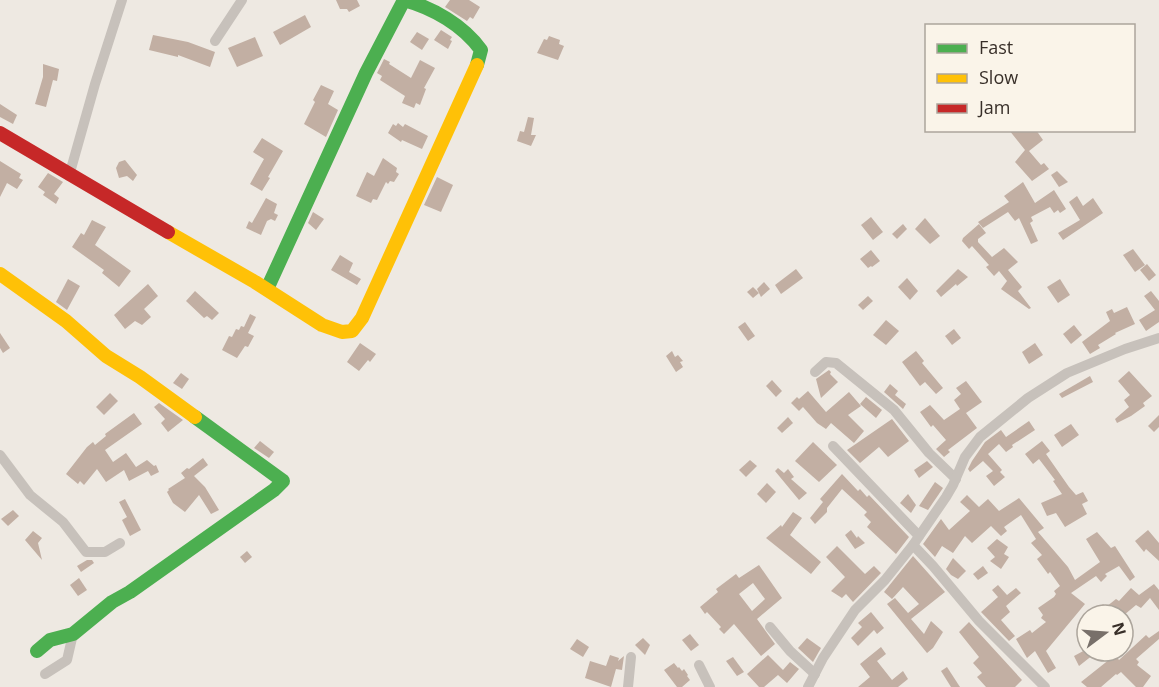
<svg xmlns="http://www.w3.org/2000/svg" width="1159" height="687" font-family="'Open Sans',sans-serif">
<rect width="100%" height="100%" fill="#eee9e2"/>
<g fill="#c2afa3" fill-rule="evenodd">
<polygon points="336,0 357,0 360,6 349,12 347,9 340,9"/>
<polygon points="450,0 469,0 480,7 473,19 470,17 467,21 445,7"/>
<polygon points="305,15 311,27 280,45 273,32"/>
<polygon points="441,30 452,37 450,40 452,41 448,49 434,40"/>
<polygon points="417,32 429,39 422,50 410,42"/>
<polygon points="153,35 188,42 215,52 210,67 178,55 178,57 149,50"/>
<polygon points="549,36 560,40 559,44 564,46 558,60 537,53 544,39 547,40"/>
<polygon points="255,37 263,56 237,67 228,48"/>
<polygon points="384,59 390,62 389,64 411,78 420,60 435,68 424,88 426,89 420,105 416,103 414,108 402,103 405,96 380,80 382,76 377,73"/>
<polygon points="43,64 59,69 57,81 53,80 46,107 35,104 43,77"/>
<polygon points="321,85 334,91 328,104 338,110 326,137 304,124 315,102 313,100"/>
<polygon points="0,104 17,115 13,124 0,117"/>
<polygon points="528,117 534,118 531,135 536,135 531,146 517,141 520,131 524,132"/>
<polygon points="398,123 403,127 405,124 428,136 422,149 402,140 401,142 388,133 393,124 396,126"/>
<polygon points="1009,130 1036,130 1043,140 1029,151 1041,165 1044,163 1049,169 1032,181 1015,162 1025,150"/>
<polygon points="262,138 283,151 268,177 270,178 262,191 250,184 264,159 253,152"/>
<polygon points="383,158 397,168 396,172 399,174 394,182 390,181 388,184 386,182 377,200 373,199 371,203 356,196 367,172 374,176"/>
<polygon points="125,160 137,175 133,181 127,176 119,178 116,168 119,162"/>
<polygon points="0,161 21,174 19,178 23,180 17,189 7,183 0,197"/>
<polygon points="1057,171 1068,182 1059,187 1051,175"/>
<polygon points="48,173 63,182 54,194 59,198 56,204 43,195 45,192 38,187"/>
<polygon points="437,177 453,185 441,212 424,205"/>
<polygon points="1023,182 1035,203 1054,190 1066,209 1060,213 1058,210 1054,213 1050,207 1031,217 1033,221 1030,223 1038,241 1031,244 1019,218 1015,221 1008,212 983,228 978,222 1009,202 1004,196"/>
<polygon points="1077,196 1083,206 1093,198 1103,213 1063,240 1058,233 1080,220 1069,202"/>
<polygon points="266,198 277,204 274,213 278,215 275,221 271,219 267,221 261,235 246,228 249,221 252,223"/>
<polygon points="313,212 324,219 316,230 308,223"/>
<polygon points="871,217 883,232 873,240 861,225"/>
<polygon points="925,218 940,236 930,244 915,229"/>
<polygon points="92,220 106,227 95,245 131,271 119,287 102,273 104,270 72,247 81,233 84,235"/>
<polygon points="903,224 907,229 897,239 892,234"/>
<polygon points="979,224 986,233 978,239 978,242 992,257 1004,248 1018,262 1008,270 1022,287 1018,291 1031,308 1029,309 1001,289 1007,281 999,271 994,276 986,267 989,265 972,246 969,249 962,241 963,238"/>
<polygon points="1133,249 1145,265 1135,272 1123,255"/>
<polygon points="871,250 880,261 872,267 871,266 868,268 860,259"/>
<polygon points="340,255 353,263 349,272 361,279 357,285 331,270"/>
<polygon points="1147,264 1156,275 1149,281 1140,270"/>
<polygon points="796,269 803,278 781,294 775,285"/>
<polygon points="958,269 968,277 957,286 956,284 941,297 936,291"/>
<polygon points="907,278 918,291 910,300 898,287"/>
<polygon points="68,279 80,286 67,310 56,302"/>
<polygon points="1060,279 1070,295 1058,303 1047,287"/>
<polygon points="764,282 770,289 761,297 757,289"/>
<polygon points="148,284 158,296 144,309 151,317 142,325 135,321 125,329 114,315"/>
<polygon points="753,287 759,293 753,298 747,292"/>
<polygon points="195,291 219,313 212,320 207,316 204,318 186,301"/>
<polygon points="1151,291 1159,301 1159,322 1146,331 1139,320 1155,310 1144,296"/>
<polygon points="868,296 873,301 863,310 858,305"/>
<polygon points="1127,307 1135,324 1115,333 1116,334 1098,345 1100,348 1090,354 1082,342 1110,321 1106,312 1112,309 1114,313"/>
<polygon points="250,314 256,317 248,333 254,336 248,347 245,346 237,358 222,350 229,336 232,337 236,329 239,330 241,326 244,327"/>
<polygon points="886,320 899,331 886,345 873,335"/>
<polygon points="745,322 755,336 748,341 738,327"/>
<polygon points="1074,325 1082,335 1071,344 1063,334"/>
<polygon points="954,329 961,338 952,345 945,336"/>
<polygon points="0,333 10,348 3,353 0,348"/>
<polygon points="360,343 376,354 370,362 368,360 359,371 347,362"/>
<polygon points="1035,343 1043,355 1029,364 1022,352"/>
<polygon points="672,351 675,357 678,355 683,361 680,362 683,367 676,372 666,356"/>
<polygon points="916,351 924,361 922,363 943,388 936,394 925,382 920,386 902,362"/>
<polygon points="829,370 831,372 830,374 838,382 821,398 816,379"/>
<polygon points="1129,371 1152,396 1143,403 1145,406 1131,416 1117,423 1115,419 1129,407 1124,400 1130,395 1118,381"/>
<polygon points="181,373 189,379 182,389 173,383"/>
<polygon points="1090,376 1093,382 1062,398 1059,394"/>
<polygon points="772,380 782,391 776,397 766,386"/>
<polygon points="966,381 982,402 966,413 977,428 948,450 950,452 944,457 936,449 946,440 933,425 931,427 920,412 930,405 944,420 960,409 954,400 961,394 956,388"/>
<polygon points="890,384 898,391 895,395 906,404 903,409 884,392"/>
<polygon points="808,391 826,412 849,392 861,406 848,415 864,431 854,443 831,423 826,429 817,423 803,407 799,411 791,403 797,397 799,399"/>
<polygon points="110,393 118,401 104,415 96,407"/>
<polygon points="866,397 882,410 876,418 860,404"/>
<polygon points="159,403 183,420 168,432 161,423 165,419 154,407"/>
<polygon points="134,413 142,424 105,450 113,462 126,453 136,467 147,460 154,466 156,465 159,472 151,476 148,471 129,481 124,470 106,482 97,469 84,485 80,481 78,484 66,474 87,447 93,442 95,445 106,436 105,434"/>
<polygon points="1159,415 1159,427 1154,432 1148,426"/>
<polygon points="788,417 793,423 782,433 777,428"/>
<polygon points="892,419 909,441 888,457 879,447 860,463 847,450"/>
<polygon points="1029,421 1035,430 1012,445 1013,447 1006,452 999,444 988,454 1002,470 1000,472 1005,477 994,486 986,476 993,471 983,461 970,472 968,469 972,461 985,442 1001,430 1006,437"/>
<polygon points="1071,424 1079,435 1062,447 1054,435"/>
<polygon points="260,441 274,452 269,458 254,448"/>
<polygon points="1042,441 1050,451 1046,454 1069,487 1076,495 1083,492 1088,501 1082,504 1087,514 1065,527 1056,513 1047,516 1041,503 1062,494 1053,481 1055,480 1039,459 1033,464 1025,454"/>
<polygon points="813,442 837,465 819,482 795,461"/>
<polygon points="203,458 208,465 194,476 205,487 219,510 211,514 199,495 185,512 173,503 167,492 169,490 168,489 185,478 181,473 187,468 189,469"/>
<polygon points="750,460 757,466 746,477 739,470"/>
<polygon points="927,461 933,467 919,478 914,470"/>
<polygon points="778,468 784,473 788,469 794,477 791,479 807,493 799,500 775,471"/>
<polygon points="842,474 858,491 860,489 867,497 869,495 909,537 896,554 867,527 871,522 864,515 867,512 842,489 827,508 827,512 815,524 810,518 823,502 820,499"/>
<polygon points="935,482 943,488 928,510 919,506"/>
<polygon points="767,483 776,492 766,503 757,494"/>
<polygon points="908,494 916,505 911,513 900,503"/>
<polygon points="967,495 979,507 988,499 999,511 1019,498 1044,528 1038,532 1068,567 1075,580 1100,562 1086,539 1097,532 1111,548 1115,546 1135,577 1130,581 1119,566 1105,574 1107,576 1101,582 1096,576 1071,593 1085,604 1046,651 1056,668 1048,673 1035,651 1027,658 1016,639 1030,630 1032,633 1046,622 1041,618 1043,615 1038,608 1054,597 1056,594 1054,591 1060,586 1050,572 1048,574 1037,559 1042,555 1031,543 1036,539 1021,515 1004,527 1007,531 1001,536 991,526 972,543 965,536 953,553 942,546 935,557 923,544 941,519 949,530 970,511 960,502"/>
<polygon points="125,499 141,530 130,536 122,520 127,517 119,502"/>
<polygon points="13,510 19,516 8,526 1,519"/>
<polygon points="793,512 802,518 790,535 821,562 811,574 766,538 781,525 782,527"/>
<polygon points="851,530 857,538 858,536 865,543 855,549 845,535"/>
<polygon points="1148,530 1159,543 1159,561 1146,549 1144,552 1135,541"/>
<polygon points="33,531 42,538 38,543 42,560 25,540"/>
<polygon points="997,539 1008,547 1004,554 1009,557 1001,569 990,561 995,557 987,548"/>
<polygon points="837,546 865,574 874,566 881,573 853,602 846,594 842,598 831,591 845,577 826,557"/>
<polygon points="247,551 252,557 245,563 240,557"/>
<polygon points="913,556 945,592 911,619 924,634 931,621 943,632 933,648 927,653 887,604 895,598 908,613 919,604 903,587 892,599 884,592"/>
<polygon points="953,558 966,571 958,579 951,575 946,569"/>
<polygon points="87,560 92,560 94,563 81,572 77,566"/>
<path d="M759,565L782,598L757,619L775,644L761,656L734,624L724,634L719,629L721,627L707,612L705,614L700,607L718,592L716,589L736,574L739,578ZM753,583L765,599L752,611L739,594Z"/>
<polygon points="983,566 988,573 978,580 973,574"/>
<polygon points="79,578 87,590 78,596 70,585"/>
<polygon points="1154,584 1159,590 1159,610 1150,598 1141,608 1136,605 1124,615 1094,615 1103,604 1106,607 1116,599 1119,601 1131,588 1139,595"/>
<polygon points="998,585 1007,595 1016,588 1021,593 1006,606 1010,612 1001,620 1015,636 1009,641 981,612 998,597 992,590"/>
<polygon points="871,612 884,628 877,634 874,630 858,646 851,638 862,627 858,623"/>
<polygon points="969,622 1022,680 1015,687 986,687 977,677 982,673 973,663 979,657 959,632"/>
<polygon points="1159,631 1159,639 1136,659 1139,662 1137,665 1151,676 1143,687 1136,687 1121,672 1117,675 1116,674 1101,687 1087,687 1081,682 1115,655 1119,660 1146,635 1149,638"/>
<polygon points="690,634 699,645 691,651 682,640"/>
<polygon points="643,638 650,645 645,655 635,645"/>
<polygon points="807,638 821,648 813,662 798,648"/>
<polygon points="577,639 589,647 583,657 570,649"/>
<polygon points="881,647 886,654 877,661 892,680 903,671 908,679 898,687 858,687 870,677 860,664"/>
<polygon points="1087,649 1087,651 1098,651 1079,666 1074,656"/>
<polygon points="610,655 619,658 618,661 624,656 622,670 616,669 611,687 585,678 590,661 606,666"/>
<polygon points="768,655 783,670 790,662 799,669 787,683 778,675 764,687 759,687 747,674"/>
<polygon points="733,657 744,672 737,676 726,661"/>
<polygon points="674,663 678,668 679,667 682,671 684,669 688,675 687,676 690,680 682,687 677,687 664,670"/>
<polygon points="947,667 960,687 951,687 941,671"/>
</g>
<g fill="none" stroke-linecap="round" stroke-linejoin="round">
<g stroke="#c7c1bb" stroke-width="10">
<polyline points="215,41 242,0"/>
<polyline points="69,176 95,84 122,0"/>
<polyline points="815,372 826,362 836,363 894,410 929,453 956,479"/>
<polyline points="833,446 919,536"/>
<polyline points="0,455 30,495 63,522 86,552 105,552 120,543"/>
<polyline points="913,545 933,566 979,621 1045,687"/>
<polyline points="770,627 790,651 815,674"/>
<polyline points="699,665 710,687"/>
<polyline points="45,674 67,660 73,634"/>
<polyline points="628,687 631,657"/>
<polyline points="808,687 823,658 855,610 885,580 913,545 946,497 953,485 965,457 980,437 1028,398 1067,373 1125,349 1159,338"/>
</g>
<g stroke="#4caf50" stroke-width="14">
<path d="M267,289L366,73L404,0C433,8 463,25 481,50L477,65"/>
<polyline points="37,651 50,640 73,634 112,602 130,592 274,490 283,481 195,417"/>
</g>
<g stroke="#ffc107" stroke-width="14">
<polyline points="168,232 255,282 322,325 342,332 352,331 362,318 477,65"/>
<polyline points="0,274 66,321 106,356 140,377 195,417"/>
</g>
<polyline stroke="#c62828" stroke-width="14" points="0,133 168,232"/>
</g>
<rect x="925" y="24" width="210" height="108" fill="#faf4e9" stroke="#aca59c" stroke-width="1.5"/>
<rect x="937" y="44" width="30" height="9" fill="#4caf50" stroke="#aca59c" stroke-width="1.5"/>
<text x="979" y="54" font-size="18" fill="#382f29">Fast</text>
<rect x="937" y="74" width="30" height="9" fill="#ffc107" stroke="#aca59c" stroke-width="1.5"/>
<text x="979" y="84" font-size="18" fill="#382f29">Slow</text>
<rect x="937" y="104" width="30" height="9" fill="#c62828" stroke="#aca59c" stroke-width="1.5"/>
<text x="979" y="114" font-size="18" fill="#382f29">Jam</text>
<g transform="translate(1105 633) rotate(74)"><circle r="28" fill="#faf4e9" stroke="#aca59c" stroke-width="1.5"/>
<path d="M0-4.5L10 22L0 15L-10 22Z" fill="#78706a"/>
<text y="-9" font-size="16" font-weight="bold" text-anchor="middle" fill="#382f29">N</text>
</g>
</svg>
